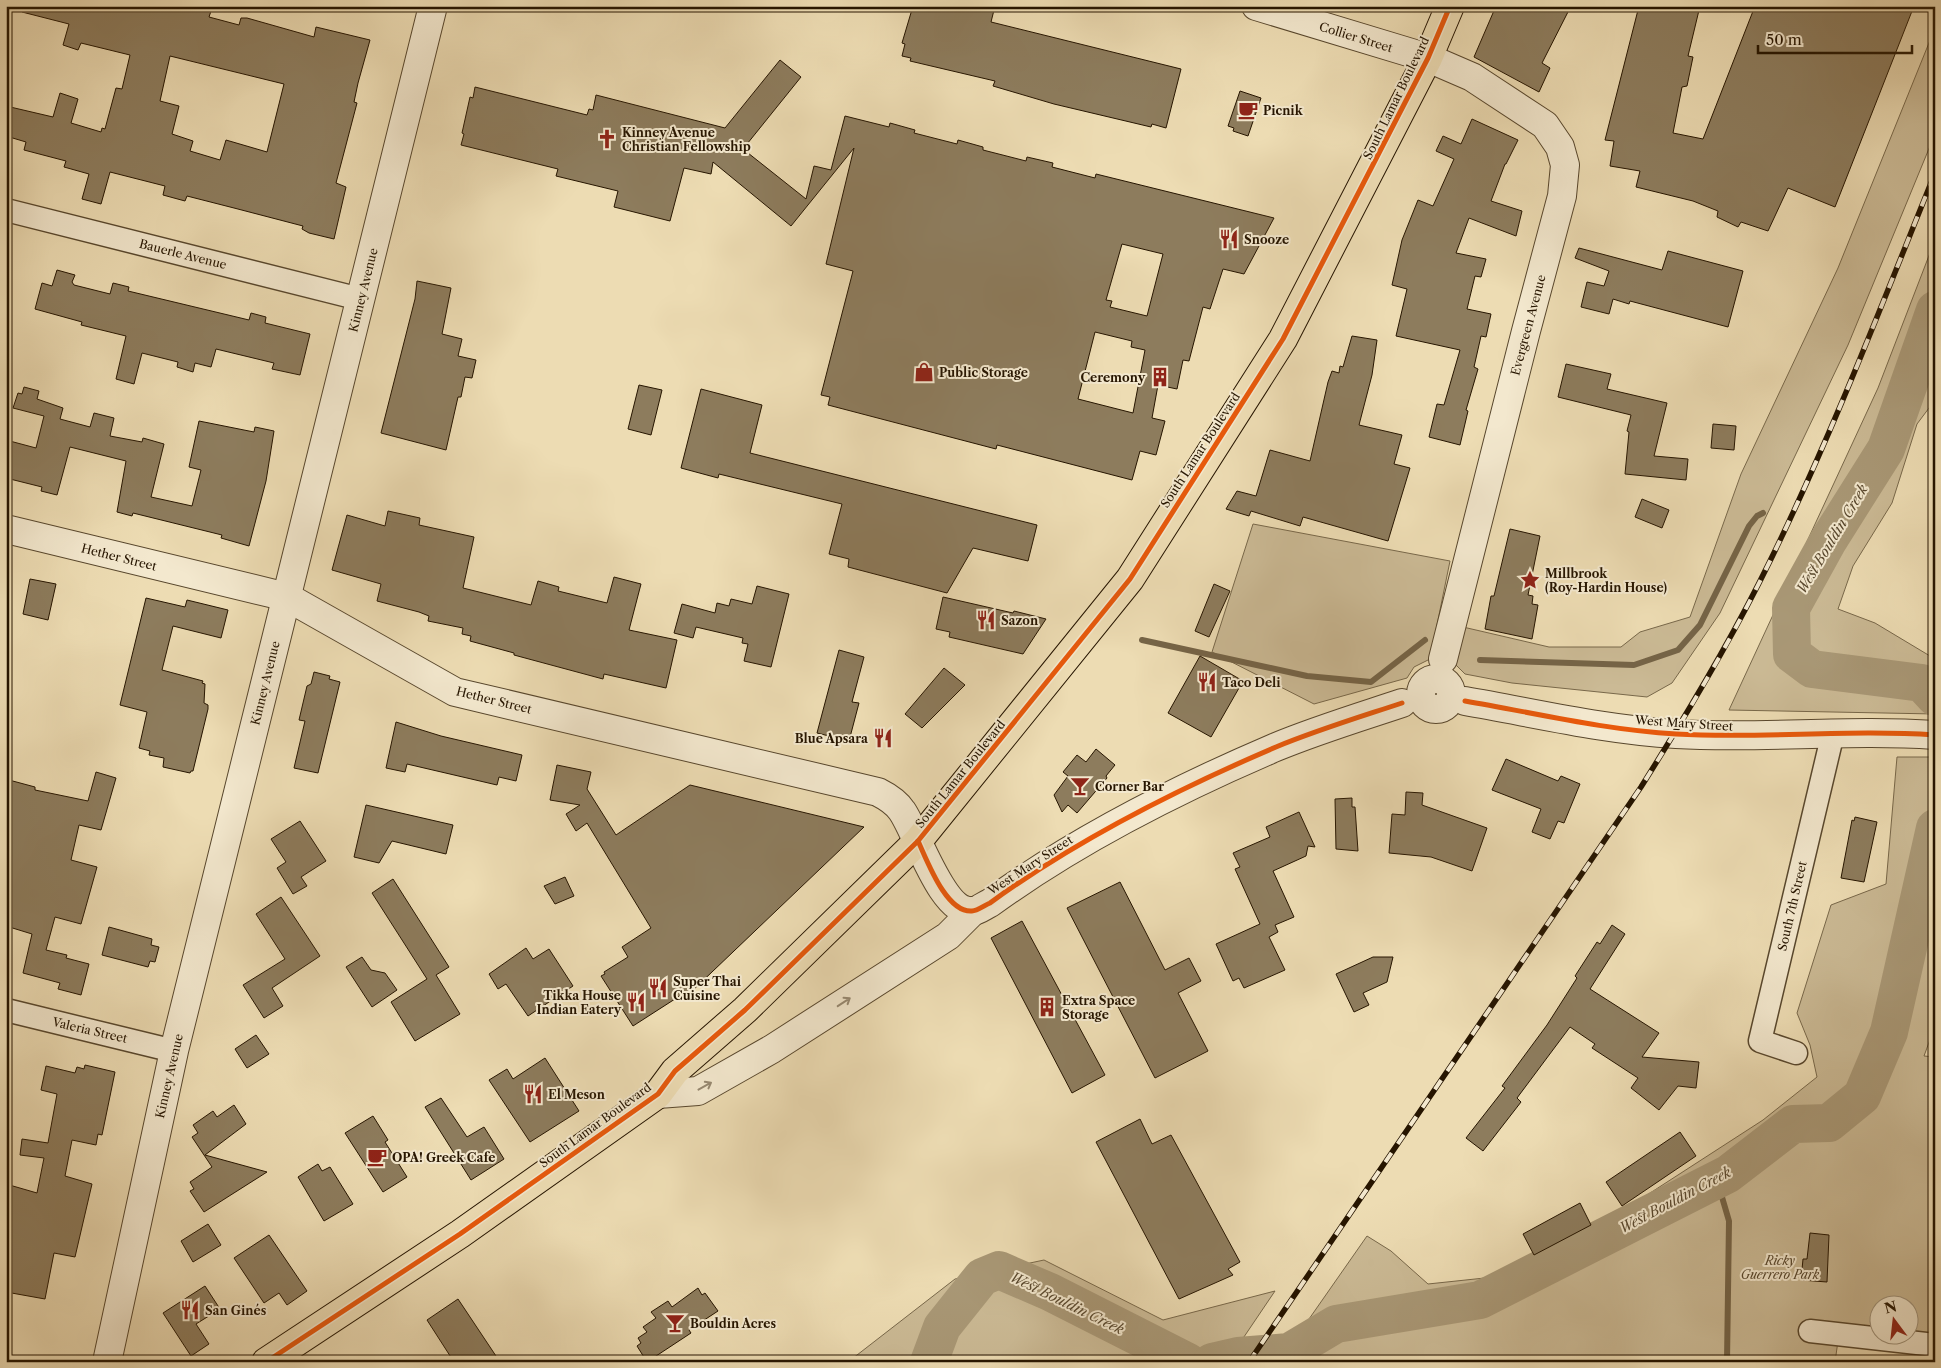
<svg xmlns="http://www.w3.org/2000/svg" width="1941" height="1368" font-family="'Libre Caslon Text',serif">
<rect width="100%" height="100%" fill="#eddcb3"/>
<filter id="stains"><feTurbulence type="fractalNoise" baseFrequency=".004" numOctaves="4"/><feColorMatrix values="0 0 0 0 .2 0 0 0 0 .09 0 0 0 0 .02 0 0 0 .5 -.17"/></filter>
<radialGradient id="worn" r=".72"><stop offset=".6" stop-color="#630" stop-opacity="0"/><stop offset="1" stop-color="#630" stop-opacity=".3"/></radialGradient>
<g fill="#cbba95" stroke="#78684a" fill-rule="evenodd">
<polygon points="1935,28 1935,134 1848,345 1720,613 1672,683 1647,697 1512,683 1465,674 1455,664 1463,627 1549,647 1621,647 1640,632 1690,617 1741,474 1838,268"/>
<polygon points="1935,240 1935,400 1917,424 1892,503 1853,566 1838,609 1875,623 1935,659 1935,714 1729,710 1878,388"/>
<polygon points="1253,524 1450,561 1430,659 1414,667 1407,678 1314,704 1212,652"/>
<path d="M1897,757H1935V1026L1924,1056L1935,1057V1352L1838,1341L1835,1362H1279L1367,1236L1391,1251L1428,1284L1494,1277L1596,1228L1763,1120L1817,1077L1810,1045L1797,1013L1831,905L1886,884ZM1878,1306H1908V1336H1878Z"/>
<polygon points="1044,1260 1163,1320 1275,1291 1227,1362 848,1362 955,1279"/>
</g>
<g fill="none" stroke-linecap="round" stroke-linejoin="round">
<g stroke="#756447" stroke-width="6">
<polyline points="1815,533 1828,541"/>
<polyline points="1142,640 1307,676 1371,682 1425,640"/>
<polyline points="1480,660 1634,665 1678,650 1700,625 1749,526 1757,516 1763,513"/>
<polyline points="1717,1180 1729,1221 1727,1362"/>
</g>
<g stroke="#a99876" stroke-width="38">
<polyline points="1935,310 1886,449 1828,541 1791,608 1792,654 1812,669 1922,683 1935,697"/>
<polyline points="929,1362 942,1327 982,1277 999,1270 1050,1292 1188,1362"/>
<polyline points="1212,1362 1238,1356 1289,1352 1336,1324 1480,1300 1728,1174 1793,1124 1829,1123 1862,1096 1889,1032 1935,828"/>
</g>
</g>
<g fill="#8d7c5d" stroke="#261500" fill-rule="evenodd">
<path d="M22,6H171L185,10L186,6H205L204,9L211,11L209,17L239,25L241,18H247L314,37L316,27L370,40L358,83L354,102L357,103L336,183L346,187L334,239L309,233L302,229L303,226L234,208L187,196L185,201L163,195L165,186L110,172L101,204L82,199L89,174L64,167L66,161L24,150L26,142L6,136V106L53,117L60,93L78,99L71,123L101,132L102,128L105,129L116,88L122,89L130,55L81,43L78,50L63,45L69,24L22,12ZM170,56L284,84L267,152L226,140L220,160L190,151L193,141L172,134L179,106L160,101Z"/>
<polygon points="913,6 995,6 991,22 1181,69 1166,128 1152,124 1151,127 1054,104 993,86 995,81 910,61 911,58 902,56 905,44 902,43"/>
<polygon points="1496,6 1571,6 1542,63 1550,68 1539,92 1474,57"/>
<polygon points="1639,6 1700,6 1688,56 1693,57 1687,86 1682,87 1673,133 1703,139 1755,6 1914,6 1835,207 1788,188 1768,231 1741,222 1738,227 1717,217 1718,211 1693,201 1636,187 1640,171 1610,166 1614,141 1605,140"/>
<path d="M780,60L801,77L743,149L806,199L814,166L831,170L845,116L889,127L890,123L915,130L914,133L957,144L958,140L983,147V150L1026,161L1027,157L1053,163L1052,167L1095,178L1096,174L1274,218L1244,274L1223,269L1210,309L1203,307L1189,361L1183,360L1177,389L1158,385L1152,418L1165,421L1156,455L1140,451L1132,480L997,445L996,449L828,405L830,397L821,395L853,271L826,264L854,148L791,226L713,162L711,174L684,168L670,221L614,207L618,191L556,176L558,169L461,145L464,134L462,133L470,97L473,98L475,87L587,115L589,109L593,110L596,95L725,128ZM1122,244L1163,254L1147,316L1110,307L1112,301L1106,300ZM1095,332L1132,341L1131,347L1145,350L1133,413L1078,399Z"/>
<polygon points="1240,91 1261,98 1248,136 1233,131 1234,128 1228,126"/>
<polygon points="1472,119 1518,140 1506,164 1505,164 1491,201 1522,211 1516,236 1469,218 1456,253 1486,259 1481,277 1475,276 1467,309 1491,314 1486,337 1481,336 1474,367 1478,369 1466,410 1468,411 1460,445 1429,437 1437,404 1444,405 1460,350 1396,336 1407,289 1392,285 1402,240 1418,200 1433,206 1454,159 1436,151 1443,136 1461,144"/>
<polygon points="1579,248 1662,270 1668,251 1743,271 1728,327 1630,301 1629,304 1613,299 1609,314 1581,307 1587,282 1604,286 1609,271 1575,258"/>
<polygon points="57,270 75,275 72,282 74,285 110,294 113,283 129,287 128,291 249,320 251,313 266,317 265,323 310,334 300,375 272,369 274,363 216,349 211,367 195,363 193,372 177,367 178,362 142,353 134,384 116,379 126,336 81,325 82,322 35,309 42,283 52,286"/>
<polygon points="417,281 451,288 442,334 462,339 458,356 476,360 472,378 465,377 461,397 458,397 446,450 381,433 415,299"/>
<polygon points="1352,336 1377,340 1372,375 1359,425 1402,435 1394,464 1410,468 1388,541 1303,517 1300,526 1251,511 1249,516 1226,509 1237,491 1256,496 1270,450 1310,461 1328,382 1332,371 1339,373 1340,366 1343,367"/>
<polygon points="1566,364 1611,374 1607,389 1667,403 1654,456 1688,459 1686,480 1625,474 1629,432 1627,431 1631,415 1558,397"/>
<polygon points="639,385 662,390 651,435 628,429"/>
<polygon points="24,387 39,391 37,399 63,408 60,419 90,427 94,413 114,418 110,436 142,442 143,438 164,444 151,497 192,506 201,470 189,467 199,421 254,432 255,427 274,431 266,481 249,546 221,538 222,535 133,513 132,516 117,512 126,461 70,447 57,495 41,491 42,487 6,478 6,440 36,448 44,416 13,408 18,393 22,394"/>
<polygon points="701,389 762,405 750,453 1037,525 1028,561 973,548 947,593 848,567 849,559 829,554 842,504 719,474 718,478 681,468"/>
<polygon points="1713,424 1736,426 1734,450 1711,448"/>
<polygon points="1642,499 1669,510 1662,528 1635,517"/>
<polygon points="388,511 420,518 419,525 474,537 463,588 531,605 538,581 559,587 558,591 607,603 614,577 641,584 629,630 677,640 666,688 604,674 603,679 514,655 514,653 470,641 471,636 462,634 463,628 428,621 429,616 419,612 377,601 381,584 332,570 347,515 385,526"/>
<polygon points="1510,529 1540,536 1528,595 1533,596 1532,604 1538,605 1532,639 1485,629 1491,596 1494,596"/>
<polygon points="30,579 56,584 48,620 23,614"/>
<polygon points="1214,584 1230,591 1209,637 1195,631"/>
<polygon points="757,586 789,594 771,667 744,661 748,644 742,643 743,638 696,627 693,638 674,633 682,604 715,613 717,603 729,606 731,599 752,604"/>
<polygon points="943,597 1013,613 1014,611 1046,619 1023,654 949,637 950,632 936,629"/>
<polygon points="146,598 185,607 187,600 228,610 221,638 173,626 162,670 203,681 202,683 205,684 204,703 208,705 208,709 193,771 191,771 190,773 163,767 164,758 149,755 150,751 139,748 147,712 120,705"/>
<polygon points="839,650 864,657 852,702 859,703 849,741 817,733"/>
<polygon points="1200,656 1243,681 1211,737 1168,713"/>
<polygon points="944,668 965,685 922,728 905,714"/>
<polygon points="314,672 330,676 329,679 340,682 318,773 294,768 305,721 299,720 307,686 311,684"/>
<polygon points="396,722 441,736 522,755 516,781 499,777 497,785 407,764 405,772 386,768"/>
<polygon points="1096,749 1115,765 1106,776 1107,778 1077,813 1068,805 1062,812 1054,795 1068,776 1063,772 1077,755 1086,762"/>
<polygon points="1506,759 1558,781 1561,776 1580,784 1564,823 1558,821 1550,839 1532,832 1541,809 1492,790"/>
<polygon points="557,765 591,772 587,789 616,835 690,785 864,827 691,992 689,990 633,1026 601,976 605,974 604,972 628,957 622,947 651,928 587,823 576,831 566,814 580,805 550,800"/>
<polygon points="96,772 116,778 101,830 79,825 71,860 97,867 81,924 55,917 46,950 67,955 66,958 89,964 81,995 58,989 60,983 23,973 32,934 6,926 6,792 9,780 35,787 35,790 88,801"/>
<polygon points="1406,792 1423,793 1422,805 1487,828 1472,871 1431,857 1389,853 1392,814 1405,815"/>
<polygon points="1352,798 1352,807 1355,807 1358,851 1336,849 1335,799"/>
<polygon points="366,805 453,825 446,854 392,841 379,863 354,857"/>
<polygon points="1299,812 1315,847 1308,846 1306,856 1273,871 1294,917 1275,925 1278,932 1269,937 1285,970 1244,988 1239,978 1233,981 1216,944 1260,924 1235,869 1240,867 1233,853 1270,837 1266,827"/>
<polygon points="1855,817 1877,822 1864,882 1841,878 1852,820 1854,821"/>
<polygon points="300,821 326,861 301,877 307,886 293,894 277,868 286,862 271,839"/>
<polygon points="565,877 574,896 555,904 544,886"/>
<polygon points="393,879 449,967 436,975 460,1014 415,1041 391,1002 427,979 372,893"/>
<polygon points="1120,882 1165,970 1189,958 1201,981 1178,993 1208,1051 1155,1078 1067,908"/>
<polygon points="281,897 320,956 272,988 283,1006 264,1018 243,985 285,959 256,914"/>
<polygon points="1022,921 1105,1075 1072,1093 991,938"/>
<polygon points="1612,925 1625,934 1590,989 1659,1033 1642,1057 1699,1062 1696,1088 1678,1086 1659,1110 1631,1088 1638,1078 1592,1048 1595,1044 1570,1027 1517,1098 1521,1102 1483,1151 1466,1138 1505,1088 1502,1086 1547,1025 1577,978 1575,976 1597,942 1600,944"/>
<polygon points="109,927 152,939 151,945 159,947 155,962 150,961 148,967 102,955"/>
<polygon points="526,948 533,959 549,949 573,986 528,1016 506,984 498,989 489,974"/>
<polygon points="362,957 371,970 385,973 397,990 372,1007 346,967"/>
<polygon points="1373,957 1393,957 1387,982 1363,993 1369,1005 1354,1012 1336,974"/>
<polygon points="256,1035 269,1054 247,1068 235,1049"/>
<polygon points="545,1058 579,1111 530,1142 489,1080 507,1069 513,1079"/>
<polygon points="85,1065 115,1072 102,1135 98,1134 96,1145 72,1140 65,1176 92,1184 75,1257 54,1253 45,1299 6,1292 6,1184 37,1193 44,1158 20,1155 22,1139 48,1143 57,1094 41,1090 46,1066 75,1073 77,1067 84,1069"/>
<polygon points="441,1098 467,1137 484,1127 504,1159 471,1180 425,1107"/>
<polygon points="234,1105 246,1124 205,1155 267,1172 204,1212 190,1191 194,1189 190,1182 212,1167 192,1137 198,1133 193,1125 213,1111 217,1117"/>
<polygon points="373,1116 388,1140 385,1142 407,1177 383,1192 345,1133"/>
<polygon points="1140,1119 1152,1144 1171,1135 1240,1262 1228,1269 1233,1275 1179,1299 1096,1142"/>
<polygon points="1680,1132 1696,1156 1622,1206 1606,1182"/>
<polygon points="318,1164 322,1171 330,1167 353,1204 324,1221 298,1177"/>
<polygon points="1580,1203 1591,1225 1534,1255 1523,1234"/>
<polygon points="208,1224 221,1245 193,1262 181,1241"/>
<polygon points="1810,1233 1829,1235 1827,1282 1801,1280 1803,1259 1807,1259"/>
<polygon points="269,1235 307,1291 287,1305 279,1293 264,1303 234,1258"/>
<polygon points="205,1286 220,1309 196,1324 209,1344 191,1356 163,1313"/>
<polygon points="698,1288 702,1295 705,1293 718,1311 689,1330 691,1333 647,1362 637,1346 641,1343 638,1338 647,1332 643,1327 656,1318 651,1312 668,1301 672,1307"/>
<polygon points="458,1299 500,1362 454,1362 427,1320"/>
</g>
<g fill="none" stroke-linecap="round" stroke-linejoin="round">
<defs>
<g id="minor">
<polyline points="6,210 360,299"/>
<polyline points="6,1010 174,1051"/>
<polyline points="1796,1053 1760,1041 1833,733"/>
<polyline points="1810,1331 1935,1345"/>
</g>
<g id="tertiary">
<polyline points="1256,6 1428,58 1472,77 1545,125 1560,147 1565,165 1562,196 1526,331 1443,659"/>
<path d="M6,529L287,597L455,692L878,792C888,797 896,802 902,811C917,832 942,915 973,911C978,911 985,905 990,903C1075,841 1180,788 1276,747C1317,730 1360,717 1402,703"/>
<circle cx="1436" cy="694" r="15"/>
<path d="M1465,701C1535,713 1605,730 1676,734C1762,739 1848,729 1935,735"/>
<polyline points="658,1094 698,1091 772,1049 948,936 973,911"/>
<polyline points="107,1362 174,1051 433,6"/>
</g>
<polyline id="primary" points="266,1362 460,1234 658,1094 675,1071 745,1010 918,841 1130,579 1283,339 1428,58 1450,6"/>
</defs>
<use href="#minor" stroke="#58472d" stroke-width="25"/>
<use href="#tertiary" stroke="#58472d" stroke-width="30"/>
<use href="#primary" stroke="#261500" stroke-width="30"/>
<use href="#minor" stroke="#f3e8ce" stroke-width="22"/>
<use href="#tertiary" stroke="#f3e8ce" stroke-width="28"/>
<use href="#primary" stroke="#eddcb3" stroke-width="28"/>
<defs>
<path id="rail" d="M1249,1362L1641,787C1687,714 1731,641 1769,563C1831,437 1882,304 1935,173"/>
</defs>
<use href="#rail" stroke="#261500" stroke-width="5.5"/>
<use href="#rail" stroke="#f3e8ce" stroke-width="4" stroke-dasharray="11" stroke-linecap="butt"/>
<defs>
<g id="cycleway">
<path d="M1465,701C1535,713 1605,730 1676,734C1762,739 1848,729 1935,735"/>
<path d="M918,841C927,860 946,913 972,911C977,911 985,905 990,903C1075,841 1180,788 1276,747C1317,730 1360,717 1402,703"/>
<polyline points="266,1362 460,1234 658,1094 675,1071 745,1010 918,841 1130,579 1283,339 1428,58 1450,6"/>
</g>
</defs>
<use href="#cycleway" stroke="#f3e8ce" stroke-width="8"/>
<use href="#cycleway" stroke="#e8590c" stroke-width="5"/>
</g>
<defs><path id="oneway-shaft" d="M-6 0H5M1.5-3L5.5 0L1.5 3" fill="none" stroke-width="1.6" stroke-linecap="round" stroke-linejoin="round" transform="scale(1.25)"/></defs>
<g stroke="#978971">
<use href="#oneway-shaft" transform="translate(844 1002) rotate(-33)"/>
<use href="#oneway-shaft" transform="translate(705 1086) rotate(-29)"/>
</g>
<defs>
<symbol id="cafe-bare" viewBox="-9 -9 18 18"><path d="M-5.5-4.5H6V0H3Q3 3.5 0 3.5H-2.5Q-5.5 3.5-5.5 0ZM3-3.2v2h1.7v-2ZM-6 4.5H4V6H-6Z" fill="#8f2418" stroke="#f3e8ce" stroke-width="2.5" paint-order="stroke"/></symbol>
<symbol id="church-bare" viewBox="-9 -9 18 18"><path d="M-1.2-6h2.4v3.5h3.3v2.4h-3.3V6h-2.4V-.1h-3.3v-2.4h3.3Z" fill="#8f2418" stroke="#f3e8ce" stroke-width="2.5" paint-order="stroke"/></symbol>
<symbol id="restaurant-bare" viewBox="-9 -9 18 18"><path d="M-5-6h1v4h1v-4h1v4h1v-4h1v5L-1.5 .5V6h-2V.5L-5-1ZM5-6V6H3V1.5H1.5Q1.5-4 5-6Z" fill="#8f2418" stroke="#f3e8ce" stroke-width="2.5" paint-order="stroke"/></symbol>
<symbol id="shop-bare" viewBox="-9 -9 18 18"><path d="M-5-2.5h2.3a2.7 3.5 0 0 1 5.4 0H5L5.5 6h-11ZM-1.5-2.5h3a1.5 2.3 0 0 0-3 0Z" fill="#8f2418" stroke="#f3e8ce" stroke-width="2.5" paint-order="stroke"/></symbol>
<symbol id="building-bare" viewBox="-9 -9 18 18"><path d="M-4-6H4V6H1V3H-1V6H-4ZM-2.5-4.3h1.7v1.8h-1.7ZM.8-4.3h1.7v1.8H.8ZM-2.5-1h1.7V.8h-1.7ZM.8-1h1.7V.8H.8Z" fill="#8f2418" stroke="#f3e8ce" stroke-width="2.5" paint-order="stroke"/></symbol>
<symbol id="sight-bare" viewBox="-9 -9 18 18"><path d="M0-6L1.8-2.2L6-1.7L2.9 1.2L3.7 5.4L0 3.3L-3.7 5.4L-2.9 1.2L-6-1.7L-1.8-2.2Z" fill="#8f2418" stroke="#f3e8ce" stroke-width="2.5" paint-order="stroke"/></symbol>
<symbol id="bar-bare" viewBox="-9 -9 18 18"><path d="M-6-5H6L.8 .8V4.5H3.5V6h-7V4.5H-.8V.8Z" fill="#8f2418" stroke="#f3e8ce" stroke-width="2.5" paint-order="stroke"/></symbol>
</defs>
<g fill-rule="evenodd">
<use href="#cafe-bare" x="1234" y="96" width="28" height="28"/>
<use href="#church-bare" x="593" y="125" width="28" height="28"/>
<use href="#restaurant-bare" x="1215" y="225" width="28" height="28"/>
<use href="#shop-bare" x="910" y="358" width="28" height="28"/>
<use href="#building-bare" x="1146" y="363" width="28" height="28"/>
<use href="#sight-bare" x="1516" y="566" width="28" height="28"/>
<use href="#restaurant-bare" x="972" y="606" width="28" height="28"/>
<use href="#restaurant-bare" x="1193" y="668" width="28" height="28"/>
<use href="#restaurant-bare" x="869" y="724" width="28" height="28"/>
<use href="#bar-bare" x="1066" y="772" width="28" height="28"/>
<use href="#restaurant-bare" x="644" y="974" width="28" height="28"/>
<use href="#restaurant-bare" x="622" y="988" width="28" height="28"/>
<use href="#building-bare" x="1033" y="993" width="28" height="28"/>
<use href="#restaurant-bare" x="519" y="1080" width="28" height="28"/>
<use href="#cafe-bare" x="363" y="1143" width="28" height="28"/>
<use href="#restaurant-bare" x="176" y="1296" width="28" height="28"/>
<use href="#bar-bare" x="661" y="1309" width="28" height="28"/>
</g>
<g text-anchor="middle" dominant-baseline="central" stroke-width="4" stroke-linejoin="round" paint-order="stroke">
<g font-size="12" fill="#261500" stroke="#f3e8ce">
<text transform="translate(1356 37) rotate(17)">Collier Street</text>
<text transform="translate(1396 98) rotate(-64)">South Lamar Boulevard</text>
<text transform="translate(183 254) rotate(14)">Bauerle Avenue</text>
<text transform="translate(363 290) rotate(-76)">Kinney Avenue</text>
<text transform="translate(1528 325) rotate(-75)">Evergreen Avenue</text>
<text transform="translate(1200 450) rotate(-57)">South Lamar Boulevard</text>
<text transform="translate(119 557) rotate(14)">Hether Street</text>
<text transform="translate(265 683) rotate(-76)">Kinney Avenue</text>
<text transform="translate(494 700) rotate(14)">Hether Street</text>
<text transform="translate(1684 723) rotate(4)">West Mary Street</text>
<text transform="translate(960 774) rotate(-51)">South Lamar Boulevard</text>
<text transform="translate(1030 865) rotate(-33)">West Mary Street</text>
<text transform="translate(1792 906) rotate(-77)">South 7th Street</text>
<text transform="translate(90 1030) rotate(13)">Valeria Street</text>
<text transform="translate(169 1076) rotate(-77)">Kinney Avenue</text>
<text transform="translate(595 1125) rotate(-36)">South Lamar Boulevard</text>
</g>
<g font-size="12" font-weight="bold" fill="#261500" stroke="#f3e8ce" text-anchor="start">
<text x="1263" y="110">Picnik</text>
<text x="622" y="132">Kinney Avenue<tspan x="622" dy="14">Christian Fellowship</tspan></text>
<text x="1244" y="239">Snooze</text>
<text x="939" y="372">Public Storage</text>
<text x="1145" y="377" text-anchor="end">Ceremony</text>
<text x="1545" y="573">Millbrook<tspan x="1545" dy="14">(Roy-Hardin House)</tspan></text>
<text x="1001" y="620">Sazon</text>
<text x="1222" y="682">Taco Deli</text>
<text x="868" y="738" text-anchor="end">Blue Apsara</text>
<text x="1095" y="786">Corner Bar</text>
<text x="673" y="981">Super Thai<tspan x="673" dy="14">Cuisine</tspan></text>
<text x="621" y="995" text-anchor="end">Tikka House<tspan x="621" dy="14">Indian Eatery</tspan></text>
<text x="1062" y="1000">Extra Space<tspan x="1062" dy="14">Storage</tspan></text>
<text x="548" y="1094">El Meson</text>
<text x="392" y="1157">OPA! Greek Cafe</text>
<text x="205" y="1310">San Ginés</text>
<text x="690" y="1323">Bouldin Acres</text>
</g>
<g font-size="12" font-style="italic" fill="#58472d" stroke="#f3e8ce">
<text x="1780" y="1260">Ricky<tspan x="1780" dy="14">Guerrero Park</tspan></text>
</g>
<g font-size="14" font-style="italic" fill="#5a492f" stroke="#f3e8ce">
<text transform="translate(1832 539) rotate(-59)">West Bouldin Creek</text>
<text transform="translate(1675 1200) rotate(-28)">West Bouldin Creek</text>
<text transform="translate(1067 1303) rotate(26)">West Bouldin Creek</text>
</g>
</g>
<rect width="1941" height="1368" fill="none" stroke="#eddcb3" stroke-width="25"/>
<rect x="8" y="8" width="1926" height="1353" fill="none" stroke="#261500" stroke-width="2.5"/>
<rect x="12" y="12" width="1916" height="1343" fill="none" stroke="#261500"/>
<g transform="translate(1894 1320) rotate(345)"><circle r="24" fill="#f3e8ce" stroke="#a1947c"/>
<path d="M0-4L9 19L0 12L-9 19Z" fill="#8f2418"/>
<text y="-8" font-size="14" font-weight="bold" text-anchor="middle" fill="#261500">N</text>
</g>
<path d="M1758 45v8h154v-8" fill="none" stroke="#261500" stroke-width="2.5"/>
<text x="1766" y="45" font-size="15" fill="#261500" stroke="#f3e8ce" stroke-width="4" paint-order="stroke">50 m</text>
<rect width="100%" height="100%" filter="url(#stains)"/>
<rect width="100%" height="100%" fill="url(#worn)"/>
</svg>
